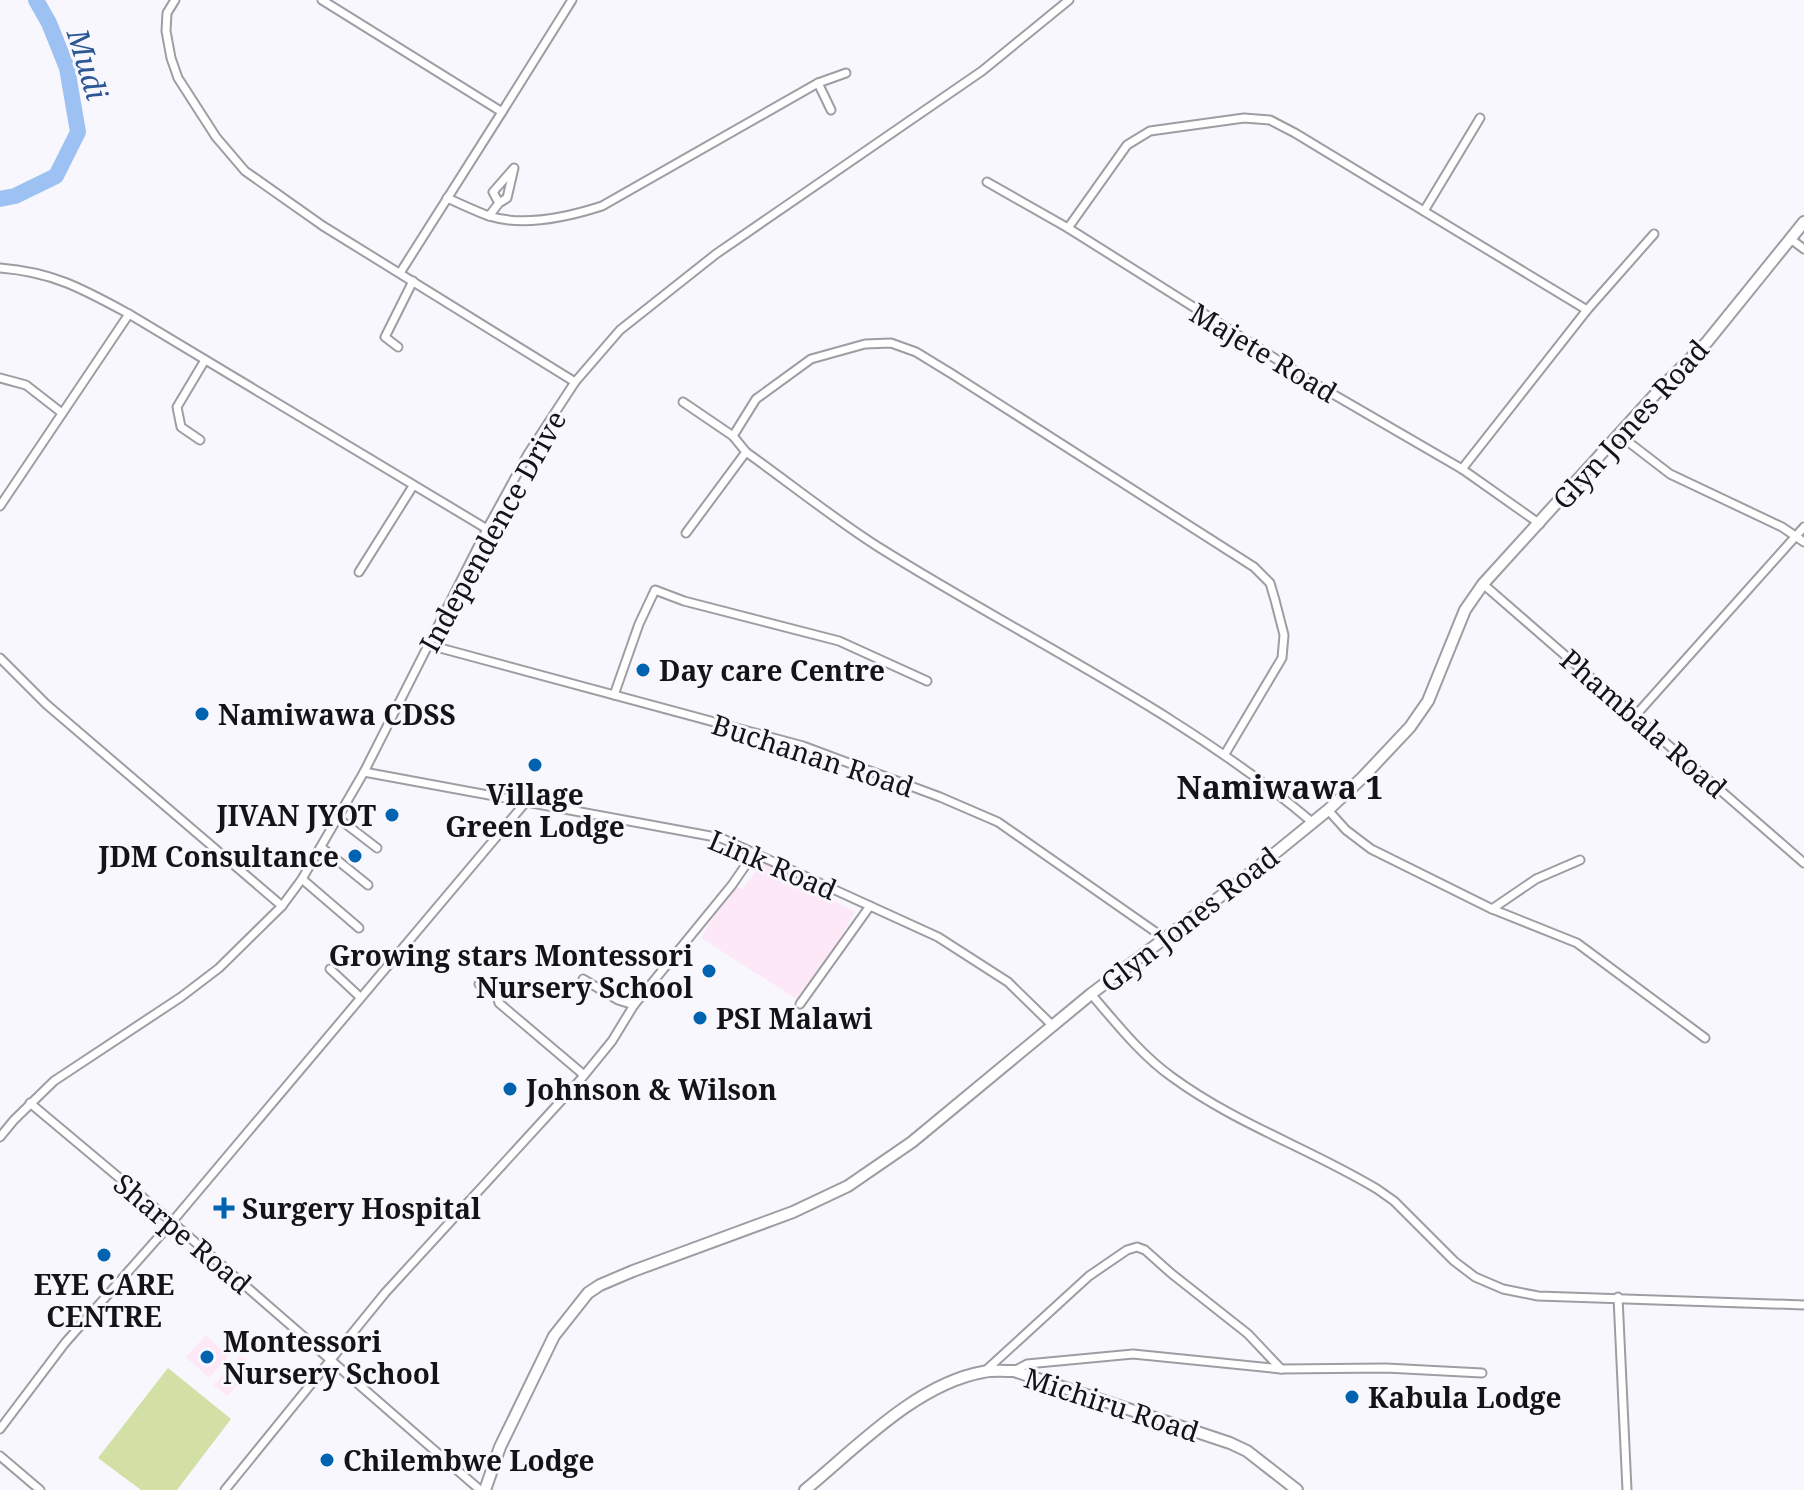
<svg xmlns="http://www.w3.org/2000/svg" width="1804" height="1490" font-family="'Noto Serif',serif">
<rect width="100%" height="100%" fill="#f9f7fe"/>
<g fill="#fce8f7">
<polygon points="763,861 855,912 828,959 798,1000 701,938 733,886 743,889"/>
<polygon points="206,1335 228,1356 209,1378 186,1357"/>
<polygon points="240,1356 253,1367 227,1396 214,1385"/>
</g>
<polygon fill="#d2e0a6" points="168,1368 231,1419 177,1490 141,1490 98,1458"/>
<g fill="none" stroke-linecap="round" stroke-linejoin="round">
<polyline stroke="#9ec1f3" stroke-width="16" points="0,199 15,196 56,176 78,132 67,68 49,23 36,0"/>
<defs>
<g id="street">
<polyline points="175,0 167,13 166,31 171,58 178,78 216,137 245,171 323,226 575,382"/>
<polyline points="322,0 502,112 400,273"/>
<polyline points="831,110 818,83 846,73"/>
<polyline points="502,112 572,0"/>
<polyline points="987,182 1068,228 1319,386 1462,469 1540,524"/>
<path d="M447,198C461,204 475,211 489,216C524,227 568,217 602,206L818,83"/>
<polyline points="1424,211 1480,118"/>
<polyline points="489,216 499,203 507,198 514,168 493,192 499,203"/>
<polyline points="1068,228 1127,145 1150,131 1244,118 1270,120 1295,133 1587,310"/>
<polyline points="1792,240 1804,249"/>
<path d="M0,268C53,272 83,289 129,314L487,529"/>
<polyline points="398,347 385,337 413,281"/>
<polyline points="0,378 26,385 62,413"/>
<polyline points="683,402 733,436"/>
<polyline points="1618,434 1670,474 1782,527 1804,542"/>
<polyline points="200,440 181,427 177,407 205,360"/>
<polyline points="1462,469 1587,310 1654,234"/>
<polyline points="0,506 129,314"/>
<polyline points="686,533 746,452"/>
<polyline points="359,572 413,486"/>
<polyline points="1483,584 1804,863"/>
<polyline points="429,645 803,746 940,797 998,822 1157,933 1162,940"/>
<polyline points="0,658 46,704 282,906"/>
<polyline points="614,695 639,624 655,590 684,601 839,641 927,681"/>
<polyline points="1635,716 1804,527"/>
<path d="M1225,754L1282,658L1284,635L1275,600L1270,583L1254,567L952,374L916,352L891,343L865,344L811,359L756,399L733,436L746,452C791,484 834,519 880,548C1025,639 1181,711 1312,822"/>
<polyline points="364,772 721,838 938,937 1008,982 1052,1025"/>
<polyline points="1328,810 1346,830 1371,849 1492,909 1577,943 1705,1038"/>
<polyline points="338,818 377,848"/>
<polyline points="321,847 368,885"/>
<polyline points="302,879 359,928"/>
<polyline points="1492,909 1536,879 1580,860"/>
<polyline points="330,969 360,997"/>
<polyline points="583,979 618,1000 634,1005"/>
<polyline points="479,984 497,996 499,1003 584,1075"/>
<path d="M1091,994C1116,1023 1141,1055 1172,1077C1236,1124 1311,1149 1377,1189L1394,1201L1454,1261L1475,1277L1503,1289L1538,1296L1804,1305"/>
<polyline points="800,1004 870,906"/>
<polyline points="30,1103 172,1222 480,1490"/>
<polyline points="0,1137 14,1120 54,1081 181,997 219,968 282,906 302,879 364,772 487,529 528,454 575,382 620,330 716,254 982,71 1069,0"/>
<polyline points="1618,1297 1627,1490"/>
<polyline points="1014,1371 1027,1364 1133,1354 1281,1369 1386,1368 1482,1373"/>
<polyline points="984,1372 1089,1276 1127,1250 1137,1247 1145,1250 1172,1274 1248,1334 1281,1369"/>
<polyline points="0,1429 65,1343 172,1222 525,803"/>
<polyline points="0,1456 40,1490"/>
<polyline points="225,1490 385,1293 581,1079 612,1041 634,1005 732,885 754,853"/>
</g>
<g id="secondary">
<polyline points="485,1490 500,1447 554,1336 588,1293 600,1285 633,1271 793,1212 848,1186 912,1142 1091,994 1242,880 1328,810 1362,778 1410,727 1428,701 1465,610 1483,584 1660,389 1707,342 1804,222"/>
<path d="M805,1490C856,1448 916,1384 983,1372C993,1370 1004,1371 1014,1371L1230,1443L1247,1451L1297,1490"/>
</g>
</defs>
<use href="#street" stroke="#9e9da3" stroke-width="11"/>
<use href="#secondary" stroke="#9e9da3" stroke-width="14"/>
<use href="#street" stroke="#fff" stroke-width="7"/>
<use href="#secondary" stroke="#fff" stroke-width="10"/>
</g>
<g fill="#0063b0" stroke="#f9f7fe" stroke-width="3">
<circle cx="643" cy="670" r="8"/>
<circle cx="202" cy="714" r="8"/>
<circle cx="535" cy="765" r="8"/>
<circle cx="392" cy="815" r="8"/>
<circle cx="355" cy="856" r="8"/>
<circle cx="709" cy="971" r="8"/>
<circle cx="700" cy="1018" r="8"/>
<circle cx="510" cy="1089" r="8"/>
<path d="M220 1196h8v8h8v8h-8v8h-8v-8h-8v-8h8z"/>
<circle cx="104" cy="1255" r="8"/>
<circle cx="207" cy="1357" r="8"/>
<circle cx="1352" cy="1397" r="8"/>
<circle cx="327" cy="1460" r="8"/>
</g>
<g text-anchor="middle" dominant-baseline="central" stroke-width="6" stroke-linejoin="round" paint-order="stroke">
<g font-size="28" fill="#141416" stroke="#f9f7fe">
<text transform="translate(1264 352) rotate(31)">Majete Road</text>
<text transform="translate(1630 424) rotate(-48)">Glyn Jones Road</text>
<text transform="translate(492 531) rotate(-61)">Independence Drive</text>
<text transform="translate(1644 723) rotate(41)">Phambala Road</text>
<text transform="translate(813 755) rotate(18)">Buchanan Road</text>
<text transform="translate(773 864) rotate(23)">Link Road</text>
<text transform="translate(1189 919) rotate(-38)">Glyn Jones Road</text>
<text transform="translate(183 1233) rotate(40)">Sharpe Road</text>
<text transform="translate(1112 1404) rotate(18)">Michiru Road</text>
</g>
<g font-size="28" font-weight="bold" fill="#141416" stroke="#f9f7fe" text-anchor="start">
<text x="659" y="670">Day care Centre</text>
<text x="218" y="714">Namiwawa CDSS</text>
<text x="535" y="794" text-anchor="middle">Village<tspan x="535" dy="32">Green Lodge</tspan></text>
<text x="376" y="815" text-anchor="end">JIVAN JYOT</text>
<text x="339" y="856" text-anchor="end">JDM Consultance</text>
<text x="693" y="955" text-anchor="end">Growing stars Montessori<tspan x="693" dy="32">Nursery School</tspan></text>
<text x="716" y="1018">PSI Malawi</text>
<text x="526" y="1089">Johnson &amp; Wilson</text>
<text x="242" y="1208">Surgery Hospital</text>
<text x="104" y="1284" text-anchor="middle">EYE CARE<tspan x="104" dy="32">CENTRE</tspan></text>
<text x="223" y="1341">Montessori<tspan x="223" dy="32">Nursery School</tspan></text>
<text x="1368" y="1397">Kabula Lodge</text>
<text x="343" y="1460">Chilembwe Lodge</text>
</g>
<g font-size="30" font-style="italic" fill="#2c5794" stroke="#f9f7fe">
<text transform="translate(88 64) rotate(73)">Mudi</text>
</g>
<g font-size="32" font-weight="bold" fill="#141416" stroke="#f9f7fe">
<text x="1280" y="786">Namiwawa 1</text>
</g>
</g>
</svg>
